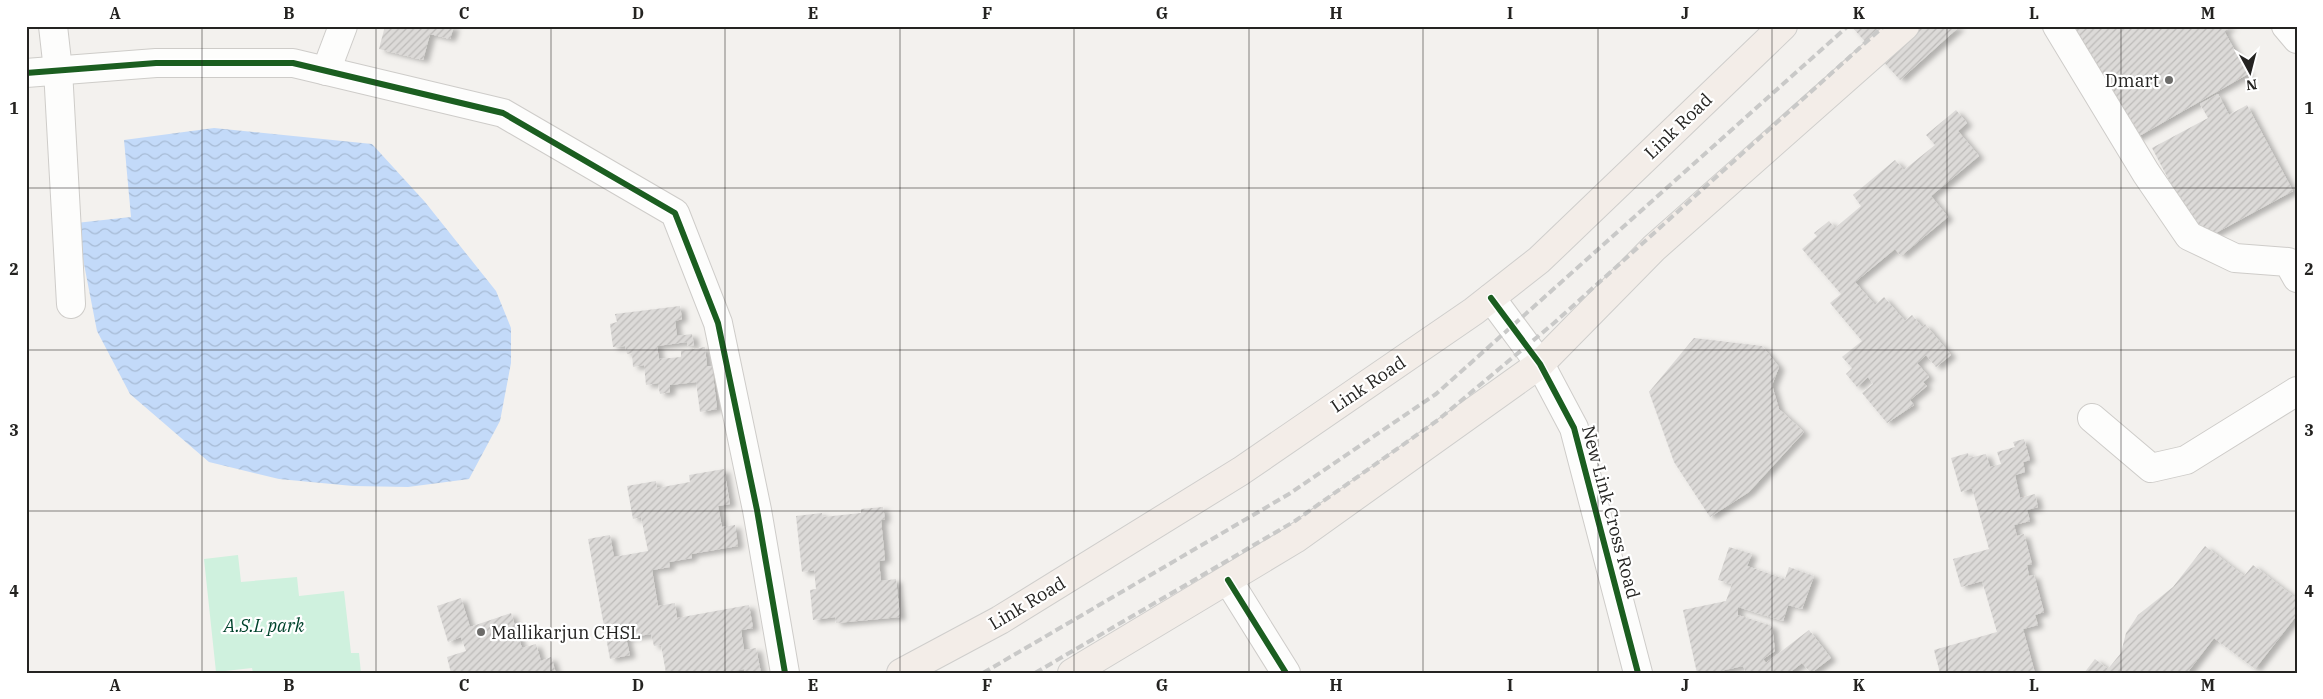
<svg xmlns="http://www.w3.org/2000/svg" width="2323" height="699" font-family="'IBM Plex Serif',serif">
<defs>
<pattern id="water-waves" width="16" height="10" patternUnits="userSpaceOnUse" patternTransform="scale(1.25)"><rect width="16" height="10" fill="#c3daf9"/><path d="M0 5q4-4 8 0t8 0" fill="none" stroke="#a7bbd5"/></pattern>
<pattern id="building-hatch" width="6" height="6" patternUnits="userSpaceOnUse" patternTransform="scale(1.25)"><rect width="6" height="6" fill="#dcdad8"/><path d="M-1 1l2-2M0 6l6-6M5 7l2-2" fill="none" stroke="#bdbbb9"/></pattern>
<filter id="shadow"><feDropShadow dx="5.5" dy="3" stdDeviation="2.5" flood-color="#0004"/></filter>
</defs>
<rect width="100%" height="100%" fill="#f3f1ee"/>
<polygon fill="#cff1de" points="238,555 241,582 297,577 299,596 344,591 351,653 359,653 361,673 253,673 252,668 216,672 204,559"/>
<polygon fill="url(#water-waves)" points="214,128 372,144 425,202 496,291 511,328 511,363 500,421 469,479 408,487 353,486 279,479 209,462 130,394 97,331 76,223 131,217 124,140"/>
<g fill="url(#building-hatch)" filter="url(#shadow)">
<polygon points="385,26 454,26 450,39 430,34 423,60 379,49"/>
<polygon points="1851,26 1960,26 1900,80"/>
<polygon points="2071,26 2232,26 2224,31 2248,74 2134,139"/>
<polygon points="2218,94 2229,115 2247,105 2293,191 2201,241 2152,148 2208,118 2200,104"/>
<polygon points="1956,110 1967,123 1958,131 1979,156 1931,196 1948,217 1901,256 1895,249 1855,282 1875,305 1884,297 1905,321 1912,315 1922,327 1925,324 1951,355 1936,367 1926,355 1917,363 1929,377 1923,382 1927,386 1910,400 1914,405 1887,423 1862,393 1873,384 1868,377 1857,387 1846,374 1852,368 1842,357 1862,341 1830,303 1841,294 1802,249 1817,236 1814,233 1829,221 1835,228 1861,206 1853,195 1895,160 1904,170 1935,145 1926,135"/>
<polygon points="680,306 682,319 675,321 677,336 692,334 694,345 688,346 687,342 657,346 659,359 681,357 681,351 705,347 707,366 712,366 717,409 700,412 696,382 670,385 670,392 660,394 658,383 646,385 644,365 633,367 632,353 627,354 625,346 613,347 610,324 617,322 615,314"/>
<polygon points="1694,338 1762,346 1779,367 1772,385 1779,409 1804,432 1749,492 1710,517 1674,462 1649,392"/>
<polygon points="2024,439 2030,460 2023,462 2025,472 2015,475 2020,498 2035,494 2038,507 2027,510 2030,521 2014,525 2017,536 2024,534 2032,564 2027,565 2029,576 2034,575 2044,612 2035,615 2038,625 2023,629 2035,673 1940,673 1934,650 1997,632 1982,581 1961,587 1953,559 1989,549 1972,488 1961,492 1951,458 1968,453 1969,458 1986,454 1990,467 2001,464 1997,452 2015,447 2013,442"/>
<polygon points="724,469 730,504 718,506 722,527 735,525 738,546 691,554 692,558 669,562 670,567 652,570 658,606 675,603 677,618 749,605 753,628 741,630 744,650 756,648 761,673 745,673 744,669 724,673 666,673 661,645 654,646 651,634 626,638 630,655 610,659 588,539 610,535 614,557 648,551 641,517 633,519 627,486 656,481 657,488 690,482 689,475"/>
<polygon points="883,507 885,519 881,520 885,560 879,561 881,581 896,579 900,617 836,623 835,617 813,620 810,590 816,589 814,570 802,572 796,516 822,513 823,517 861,513 861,509"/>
<polygon points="2205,546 2244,576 2253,565 2297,599 2297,615 2255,669 2214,638 2187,673 2084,673 2095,659 2108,669 2121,653 2126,633 2138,615 2173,587"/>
<polygon points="1729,547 1752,554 1747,566 1785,579 1789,567 1814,576 1802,609 1788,605 1783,621 1738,607 1738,615 1772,626 1775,651 1763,659 1766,663 1809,630 1831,658 1811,673 1802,663 1789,673 1746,673 1743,666 1711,673 1697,673 1683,610 1726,601 1732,584 1718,580"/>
<polygon points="461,598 470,627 511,613 522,648 536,644 541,661 551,657 556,673 451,673 447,657 466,651 461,637 448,642 437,606"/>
</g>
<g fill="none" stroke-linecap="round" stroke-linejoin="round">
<defs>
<g id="minor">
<polyline points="53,26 58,70 71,304"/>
<polyline points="2057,26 2146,173 2189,236 2235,258 2288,262 2297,278"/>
<polyline points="2286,26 2297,39"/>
<polyline points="326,71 343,26"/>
<polyline points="26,73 156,63 293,63 503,113 675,213 718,323 757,510 785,673"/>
<polyline points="1491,298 1540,364 1574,428 1638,673"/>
<polyline points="2092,418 2151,468 2186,460 2297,391"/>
<polyline points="1228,580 1286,673"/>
</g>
<g id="major">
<polyline points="901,673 1000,620 1241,471 1474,311 1539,260 1783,26"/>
<polyline points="1072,673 1295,539 1540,364 1654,248 1905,26"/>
</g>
</defs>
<use href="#minor" stroke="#ceccc9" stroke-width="30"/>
<use href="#major" stroke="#cfcecc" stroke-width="30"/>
<use href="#minor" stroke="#fdfdfc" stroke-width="28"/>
<use href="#major" stroke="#f3ede8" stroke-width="28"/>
<g stroke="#c9c9c8" stroke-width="4" stroke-dasharray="8 4" stroke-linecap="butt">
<polyline points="983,673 1289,494 1436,394 1848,26"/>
<polyline points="1035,673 1295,521 1438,420 1554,323 1884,26"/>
</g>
<defs>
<g id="cycleway">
<polyline points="26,73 156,63 293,63 503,113 675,213 718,323 757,510 785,673"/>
<polyline points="1491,298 1540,364 1574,428 1638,673"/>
<polyline points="1228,580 1286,673"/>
</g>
</defs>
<use href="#cycleway" stroke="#fff" stroke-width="9"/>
<use href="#cycleway" stroke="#1b5e20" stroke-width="6"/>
</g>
<path fill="none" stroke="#242321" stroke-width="1" stroke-opacity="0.55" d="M202,26V673M376,26V673M551,26V673M725,26V673M900,26V673M1074,26V673M1249,26V673M1423,26V673M1598,26V673M1772,26V673M1947,26V673M2121,26V673M26,188H2297M26,350H2297M26,511H2297"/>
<g fill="#6c6b69" stroke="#fff" stroke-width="2">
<circle cx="2169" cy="80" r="5"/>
<circle cx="481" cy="632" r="5"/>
</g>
<g text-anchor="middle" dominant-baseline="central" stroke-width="4.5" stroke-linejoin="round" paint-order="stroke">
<g font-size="18" fill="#242321" stroke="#fff" text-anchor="end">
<text x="2159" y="80">Dmart</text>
<text x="491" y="632" text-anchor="start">Mallikarjun CHSL</text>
</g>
<g font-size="18" fill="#242321" stroke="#fff">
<text transform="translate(1678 126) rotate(-44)">Link Road</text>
<text transform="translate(1368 384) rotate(-34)">Link Road</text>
<text transform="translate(1611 512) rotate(75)">New Link Cross Road</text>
<text transform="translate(1027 603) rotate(-31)">Link Road</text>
</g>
<g font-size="18" font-style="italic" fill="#00432c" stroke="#fff">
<text x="264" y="625">A.S.L park</text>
</g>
</g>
<rect width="2323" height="699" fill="none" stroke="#ffffff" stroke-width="55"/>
<g transform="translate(2250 72) rotate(173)" stroke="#ffffff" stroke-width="4" paint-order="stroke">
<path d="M0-4L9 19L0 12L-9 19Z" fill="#242321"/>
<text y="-8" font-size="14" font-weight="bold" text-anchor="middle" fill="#242321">N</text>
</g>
<rect x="28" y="28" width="2268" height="644" fill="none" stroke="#242321" stroke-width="2"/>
<g font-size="16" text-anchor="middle" font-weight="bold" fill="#242321">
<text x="115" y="19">A</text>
<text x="289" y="19">B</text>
<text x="464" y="19">C</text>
<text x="638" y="19">D</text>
<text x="813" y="19">E</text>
<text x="987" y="19">F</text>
<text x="1162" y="19">G</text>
<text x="1336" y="19">H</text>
<text x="1510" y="19">I</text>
<text x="1685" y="19">J</text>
<text x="1859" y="19">K</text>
<text x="2034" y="19">L</text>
<text x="2208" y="19">M</text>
<text x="14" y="114">1</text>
<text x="2309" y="114">1</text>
<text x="14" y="275">2</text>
<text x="2309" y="275">2</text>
<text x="14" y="436">3</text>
<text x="2309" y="436">3</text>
<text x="14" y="597">4</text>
<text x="2309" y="597">4</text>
<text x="115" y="691">A</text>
<text x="289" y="691">B</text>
<text x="464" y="691">C</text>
<text x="638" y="691">D</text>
<text x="813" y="691">E</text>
<text x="987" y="691">F</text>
<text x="1162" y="691">G</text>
<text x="1336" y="691">H</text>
<text x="1510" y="691">I</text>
<text x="1685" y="691">J</text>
<text x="1859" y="691">K</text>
<text x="2034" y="691">L</text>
<text x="2208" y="691">M</text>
</g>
</svg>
